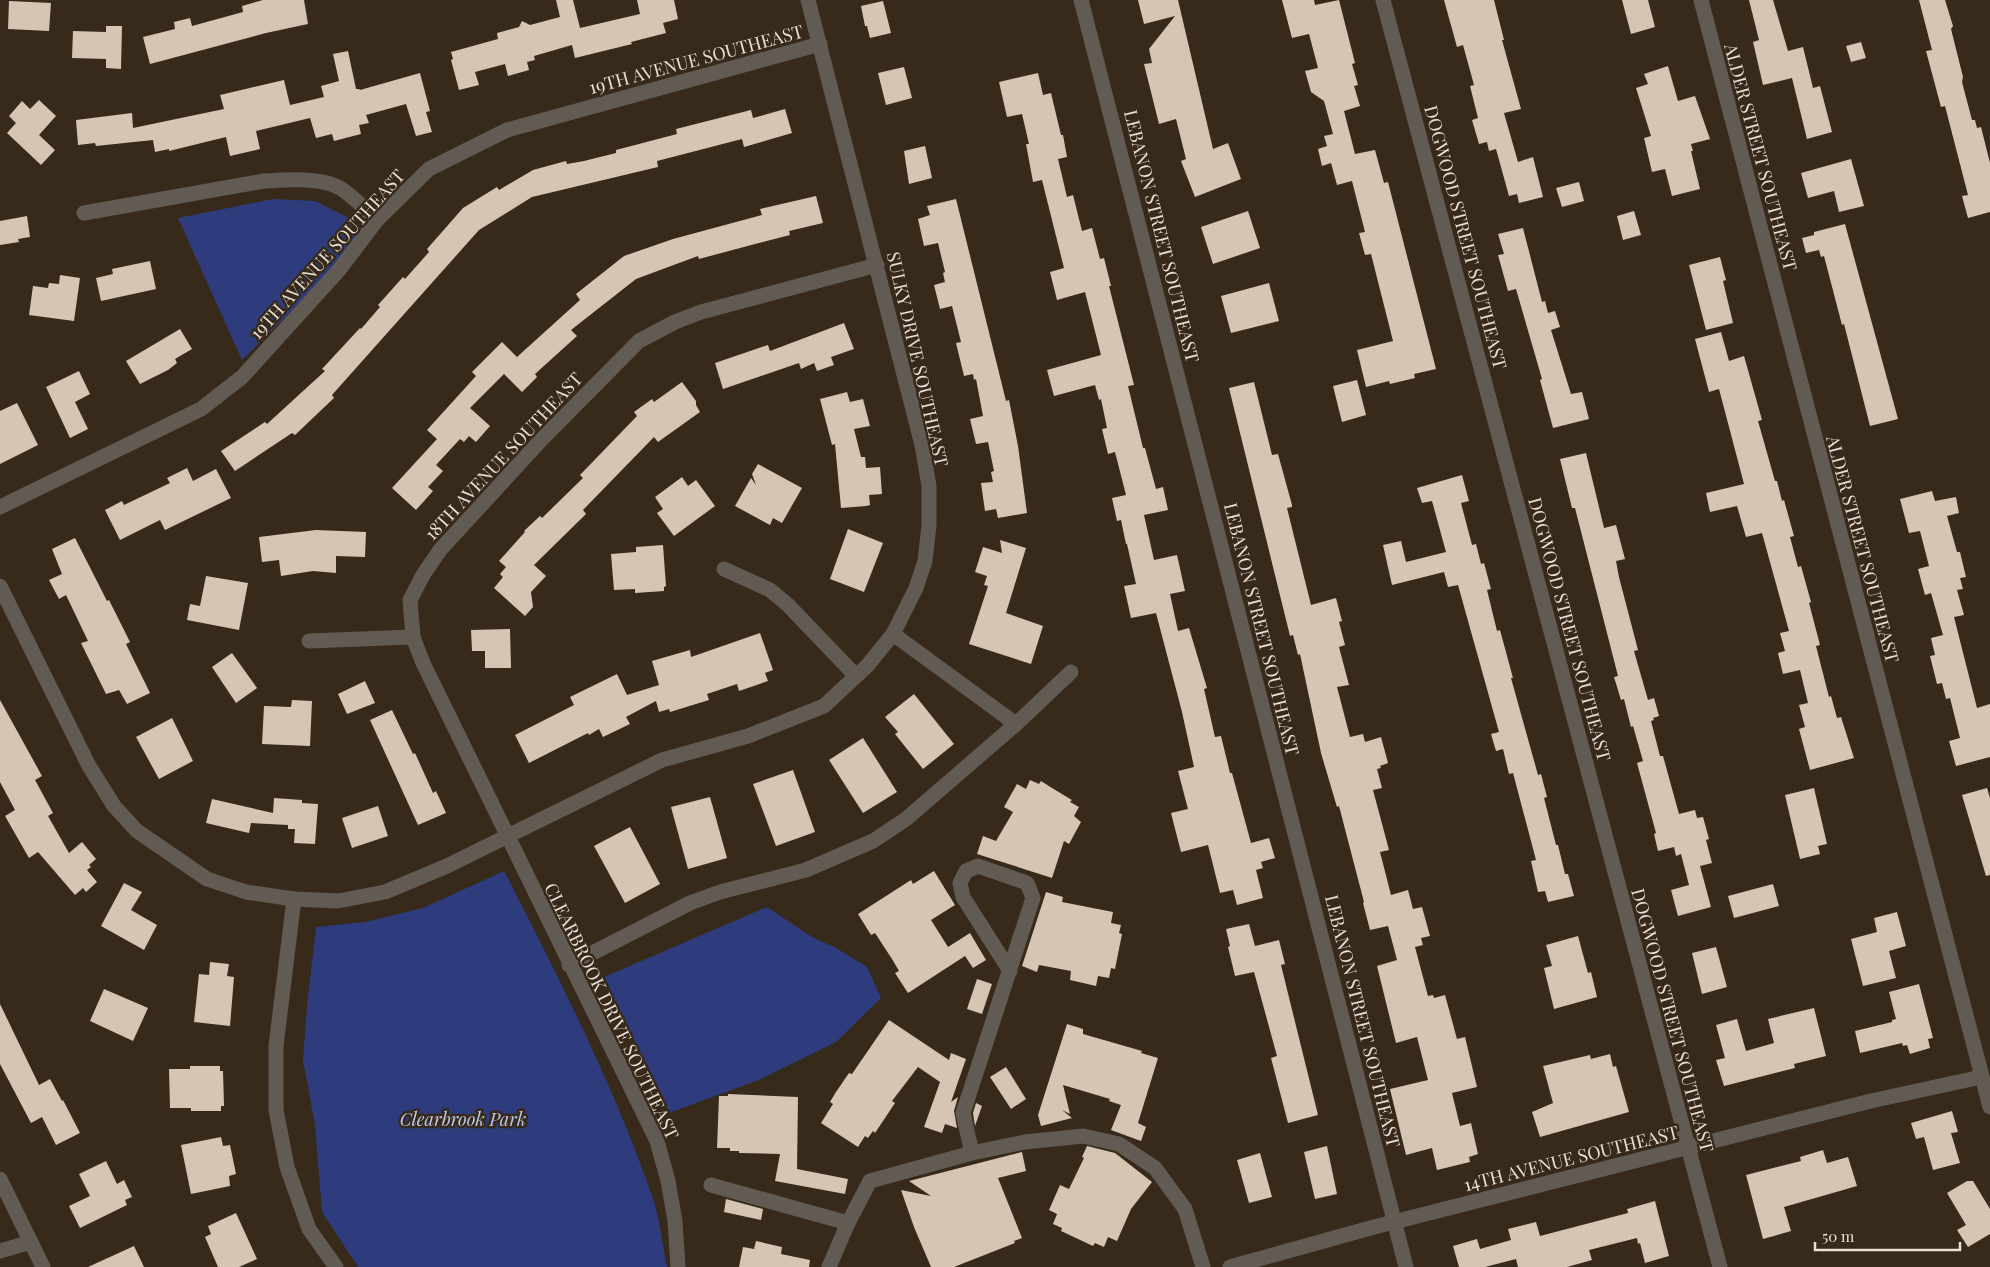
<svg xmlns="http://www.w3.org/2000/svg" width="1990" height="1267" font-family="'Playfair Display',serif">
<rect width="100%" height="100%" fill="#372a1b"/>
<g fill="#2e3c7e">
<polygon points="273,199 315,201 347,217 356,236 333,270 242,360 178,218"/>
<path d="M504,871C558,977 613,1083 652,1196C660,1218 662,1244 667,1267H358L322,1212L315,1125L303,1060L307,1006L316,927L365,922L423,908Z"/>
<polygon points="767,907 812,937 836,948 867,967 881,998 836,1042 761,1079 669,1113 604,977"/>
</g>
<g fill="#d6c5b3">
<polygon points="263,0 304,0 308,24 266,33 150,64 143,37 175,29 174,22 190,18 192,26 243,12 242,6"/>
<polygon points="556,0 573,0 580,28 640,14 637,0 674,0 678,19 663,23 666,33 631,42 632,44 575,58 572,45 534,56 535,60 527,62 529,70 508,76 505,64 475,72 479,85 459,90 451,60 453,59 451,52 498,39 497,33 519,27 522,21 530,25 560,17"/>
<polygon points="1138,0 1178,0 1213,149 1228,143 1241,179 1195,197 1181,161 1186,159 1176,119 1159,124 1144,64 1152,63 1149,49 1175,16 1144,24"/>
<polygon points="1282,0 1314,0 1315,5 1339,0 1355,63 1352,64 1358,85 1354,86 1360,106 1344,111 1355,154 1375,150 1384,183 1388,182 1436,369 1414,374 1415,378 1390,384 1389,381 1366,387 1357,350 1393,341 1371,254 1365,255 1359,233 1365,232 1352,181 1337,185 1331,163 1322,166 1318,149 1327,146 1324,136 1333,134 1324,101 1311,92 1305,71 1318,68 1309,34 1292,38"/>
<polygon points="1444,0 1494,0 1504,40 1502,40 1521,109 1504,113 1518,162 1533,157 1543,197 1519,203 1517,194 1509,196 1496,149 1489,151 1487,142 1479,144 1472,120 1478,118 1470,86 1474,85 1463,45 1457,47"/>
<polygon points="1622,0 1648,0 1655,27 1631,34"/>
<polygon points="1749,0 1773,0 1788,51 1803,47 1813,88 1820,86 1832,132 1807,139 1792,78 1763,85 1753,42 1759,40"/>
<polygon points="1919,0 1945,0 1953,26 1951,29 1963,77 1962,82 1972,120 1975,120 1977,128 1981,127 1990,163 1990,212 1968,218 1962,196 1968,195 1945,106 1941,107 1926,51 1932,50"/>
<polygon points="9,1 51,3 49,31 8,29"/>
<polygon points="883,1 891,33 870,38 867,26 865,26 861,6"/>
<polygon points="106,26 122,26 121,69 106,68 106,59 72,58 73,31 106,32"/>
<polygon points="1861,42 1866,58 1851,62 1846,46"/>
<polygon points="348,51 356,89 359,89 360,90 420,73 430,111 426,112 432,132 416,136 406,104 366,115 369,123 359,125 361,134 334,141 332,134 316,138 310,118 256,131 260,149 230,156 226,137 169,151 169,149 155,152 153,140 96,146 95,143 78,145 76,120 132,113 133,128 224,109 220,95 284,80 290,105 324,97 321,86 339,81 333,54"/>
<polygon points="1668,66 1678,101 1695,96 1710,139 1691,144 1693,151 1691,151 1700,189 1672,196 1665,169 1652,172 1644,138 1651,136 1636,88 1648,84 1644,74"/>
<polygon points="904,67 912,98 886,105 878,73"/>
<polygon points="1038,73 1043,95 1051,93 1061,135 1063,135 1067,157 1058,159 1067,197 1073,195 1082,231 1092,228 1100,259 1104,258 1111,286 1109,286 1134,385 1128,386 1143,448 1145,448 1156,489 1163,487 1168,510 1144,515 1154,560 1177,555 1185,591 1170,594 1178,631 1189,628 1207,688 1204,689 1215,737 1221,736 1230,773 1232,773 1251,843 1269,838 1275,858 1261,862 1263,868 1256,870 1263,898 1237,905 1233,890 1220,893 1208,845 1181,852 1171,813 1188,809 1178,771 1194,767 1182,712 1156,613 1131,618 1124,586 1136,584 1127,544 1126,544 1121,520 1117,521 1112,498 1126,495 1115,452 1108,454 1102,429 1107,428 1101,399 1099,400 1095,385 1054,396 1047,370 1101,355 1085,292 1057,300 1050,272 1064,268 1042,180 1033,182 1026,144 1029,144 1022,114 1007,117 999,82"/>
<polygon points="39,100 56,116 39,135 55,150 41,165 7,133 16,123 9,116 22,101 30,109"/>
<polygon points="785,109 792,133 744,147 742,139 657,161 658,167 532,197 479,230 332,395 334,398 295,435 292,433 235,471 221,451 265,422 267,424 325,371 322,369 360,328 361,329 380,307 378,305 403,277 405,279 429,252 427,249 463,208 497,187 499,190 533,170 566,161 567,164 584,161 616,153 616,150 677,134 676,129 751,110 753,118"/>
<polygon points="925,146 932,178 909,184 904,151"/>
<polygon points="1851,159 1864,206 1839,212 1834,191 1808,198 1801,173"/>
<polygon points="1579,182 1584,201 1562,207 1556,188"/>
<polygon points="816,196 823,223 789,231 790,235 755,244 699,259 698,256 636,279 571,330 577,336 535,374 537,377 522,392 504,374 470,408 490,426 476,442 469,436 464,442 460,439 436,465 443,471 428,487 433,491 416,510 392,488 437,439 427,430 476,376 472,372 502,342 517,357 580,300 576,294 624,256 673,239 762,215 760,209"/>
<polygon points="956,199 1006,401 1009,400 1018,446 1027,513 998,518 996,509 985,511 981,483 993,482 991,472 994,471 988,442 976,444 970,419 983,416 976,379 974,380 973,374 964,376 956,343 961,342 952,306 940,309 934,285 945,282 943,273 945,272 938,243 924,246 918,219 930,215 927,206"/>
<polygon points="1248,211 1260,248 1213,264 1201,227"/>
<polygon points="1634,211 1641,235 1623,240 1617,216"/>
<polygon points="27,216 30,237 18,239 19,242 0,245 0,221"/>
<polygon points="1845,224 1898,419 1870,426 1844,324 1842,325 1824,256 1821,257 1819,250 1806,253 1802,238 1814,235 1814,232"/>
<polygon points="1523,228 1542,302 1545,301 1548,313 1555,311 1560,327 1551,330 1571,394 1582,392 1589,419 1553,428 1540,380 1542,379 1516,289 1508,291 1498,255 1504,254 1498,234"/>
<polygon points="1720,257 1726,280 1723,281 1733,323 1706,330 1689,265"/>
<polygon points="150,261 156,289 101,301 96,278 113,274 112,269"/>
<polygon points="60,275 80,278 74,321 29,315 33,286 48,288 49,283 59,284"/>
<polygon points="1269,283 1279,321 1231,333 1221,296"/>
<polygon points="844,323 854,349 831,357 834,365 817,371 814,363 801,369 799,363 723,389 715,363 768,345 770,351"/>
<polygon points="180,329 192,349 175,359 177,363 168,370 140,384 126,361"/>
<polygon points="1721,332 1729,361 1744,356 1762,420 1758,421 1775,481 1777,481 1782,501 1784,500 1794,536 1790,537 1798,567 1801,566 1811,602 1809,603 1820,645 1816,646 1829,697 1831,696 1837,718 1841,717 1854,758 1810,770 1799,729 1805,727 1799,705 1808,703 1800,670 1783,674 1778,653 1785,651 1780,633 1789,631 1762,533 1746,537 1737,506 1710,512 1706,493 1744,484 1719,389 1709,392 1695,339"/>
<polygon points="79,371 90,394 75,402 88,429 70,438 46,387"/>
<polygon points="1357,380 1366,415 1342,422 1333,386"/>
<polygon points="682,382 696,401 696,405 700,412 658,442 654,437 583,510 586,514 534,565 546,576 531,592 533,607 525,616 494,588 503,577 500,574 506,567 499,561 525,532 524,531 540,516 542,518 583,478 580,475 637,416 634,412 652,399 654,402"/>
<polygon points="1254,382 1272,455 1278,454 1292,505 1292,507 1287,508 1311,605 1336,598 1342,621 1339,622 1345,645 1339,647 1349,685 1337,687 1350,737 1363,734 1365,742 1381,737 1388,763 1380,766 1381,768 1377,769 1382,788 1373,790 1389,850 1380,852 1391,895 1408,890 1413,909 1422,907 1430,936 1421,938 1423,945 1415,947 1428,996 1433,995 1434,998 1445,995 1457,1039 1465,1037 1477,1087 1452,1093 1460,1126 1471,1123 1478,1154 1469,1157 1470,1162 1437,1170 1432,1148 1406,1155 1390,1089 1428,1080 1417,1037 1396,1043 1377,966 1397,960 1388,926 1370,930 1363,903 1364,902 1339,806 1337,807 1321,753 1300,654 1298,655 1293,635 1290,636 1229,388"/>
<polygon points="847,392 850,402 863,399 870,426 854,429 861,457 865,457 866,468 880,467 882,494 869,495 870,505 866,506 841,508 835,444 832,445 820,399"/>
<polygon points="17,403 38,445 0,464 0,411"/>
<polygon points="1586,453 1604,528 1616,525 1625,559 1616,561 1619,577 1638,650 1634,651 1648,700 1654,698 1659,716 1653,718 1654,720 1651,721 1660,756 1663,756 1679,814 1695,810 1697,818 1703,817 1709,839 1706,840 1712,863 1700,866 1711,907 1678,916 1671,890 1689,885 1681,854 1676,856 1674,847 1658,851 1654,834 1656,833 1637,763 1643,761 1633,726 1631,727 1624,699 1621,700 1614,677 1618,676 1575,508 1572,508 1560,459"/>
<polygon points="758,464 802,488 782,523 773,518 770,525 735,506 751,478 756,485 752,474"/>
<polygon points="187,468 193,481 216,469 231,498 165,530 160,520 120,540 105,510 122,501 124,505 170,483 167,478"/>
<polygon points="1462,475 1469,501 1461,503 1472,545 1476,544 1481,564 1484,563 1491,589 1487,590 1497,631 1500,630 1513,678 1511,678 1538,775 1541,774 1547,797 1544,798 1556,845 1558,845 1565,874 1568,874 1574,896 1548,902 1545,891 1538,892 1531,861 1536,860 1513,773 1509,774 1503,749 1496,751 1491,734 1499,732 1458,585 1448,587 1444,572 1392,585 1383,545 1401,541 1406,562 1446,552 1432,501 1422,503 1417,488"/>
<polygon points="682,477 688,486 696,480 715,506 674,536 657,513 663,509 655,497"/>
<polygon points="1932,491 1935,501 1956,497 1959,513 1947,516 1957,552 1960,552 1966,577 1960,578 1963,589 1957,590 1964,615 1954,617 1977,708 1990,704 1990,757 1956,766 1949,741 1960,738 1950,698 1946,699 1942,683 1937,684 1930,656 1935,655 1931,638 1943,635 1931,593 1925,595 1918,569 1929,566 1920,531 1909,533 1900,499"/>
<polygon points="848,529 883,543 864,592 830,579"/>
<polygon points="316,530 366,532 365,557 336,556 336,573 313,571 281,576 279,560 262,562 259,537"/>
<polygon points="75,538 107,601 109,600 130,642 126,644 150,693 127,704 119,690 106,694 81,643 88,641 66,595 59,599 49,580 62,574 52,549"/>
<polygon points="1000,540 1026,548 1006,613 1043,626 1031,664 969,644 988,586 984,585 987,576 975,572 983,547 1002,553"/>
<polygon points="663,545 666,586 664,587 664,591 635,593 635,589 614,590 611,554 636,552 636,547"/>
<polygon points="206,576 248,583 239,630 187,620 190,604 200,606"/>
<polygon points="510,629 511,668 485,668 485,651 472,651 471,630"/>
<polygon points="760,633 773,670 765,673 768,681 739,691 737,684 707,694 709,700 670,712 669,709 659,712 656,701 626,717 630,724 603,737 599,729 589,735 588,733 529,763 515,735 574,705 570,697 617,674 627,695 659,685 652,661 690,650 691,657"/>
<polygon points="232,653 257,688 236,703 212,667"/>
<polygon points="365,681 375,703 347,714 338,694"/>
<polygon points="914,694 954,744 923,769 895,734 898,732 885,717"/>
<polygon points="0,700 42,776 35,780 53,813 48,816 69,853 82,842 96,859 89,865 91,867 87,870 97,882 86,892 83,888 75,895 38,852 29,858 5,816 15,810 0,782"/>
<polygon points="292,700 312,701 310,746 262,744 264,706 291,707"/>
<polygon points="392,710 413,754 415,753 433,793 436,791 446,813 418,825 370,720"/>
<polygon points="172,718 193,761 159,779 136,737"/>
<polygon points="863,738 897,792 863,813 829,760"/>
<polygon points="793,770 815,832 776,846 753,784"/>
<polygon points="1030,780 1039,784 1041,781 1052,788 1072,800 1070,802 1079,807 1074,816 1081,822 1069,844 1064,841 1052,878 977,854 983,836 996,841 1013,812 1004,807 1017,784 1026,789"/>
<polygon points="1814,788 1827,844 1818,846 1820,854 1800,859 1785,795"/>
<polygon points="1987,788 1990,798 1990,875 1986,876 1962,795"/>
<polygon points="710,797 727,858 688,869 671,807"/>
<polygon points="274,798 302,800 302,803 318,804 315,844 294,843 295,829 288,829 288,825 251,823 249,833 206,823 212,799 273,813"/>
<polygon points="378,806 388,836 352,848 342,818"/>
<polygon points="630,827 660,884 625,903 594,846"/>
<polygon points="934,871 955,905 931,920 948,947 970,933 986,960 973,968 965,956 908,993 895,973 899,971 892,959 875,933 871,935 858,914 911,880 913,884"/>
<polygon points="124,883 142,892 131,910 157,925 144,950 101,926"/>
<polygon points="1773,884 1779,906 1734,918 1728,896"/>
<polygon points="1046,892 1063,897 1062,902 1113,912 1111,923 1121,925 1119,933 1122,934 1115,969 1111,968 1109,978 1098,976 1096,986 1070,980 1071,971 1039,965 1037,972 1022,966"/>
<polygon points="1897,912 1906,946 1889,951 1896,978 1863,986 1851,939 1877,932 1874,918"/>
<polygon points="1249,924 1255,946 1279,940 1285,964 1281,965 1318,1115 1288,1123 1271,1058 1277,1056 1254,972 1235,976 1228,947 1230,946 1226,929"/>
<polygon points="1578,936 1588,973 1591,972 1597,997 1554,1009 1544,968 1552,966 1546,945"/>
<polygon points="1716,947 1727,987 1702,994 1692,953"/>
<polygon points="210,962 229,964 227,976 234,977 230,1026 194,1022 199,974 209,975"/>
<polygon points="977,979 992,984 982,1014 967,1009"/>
<polygon points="1919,984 1933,1038 1928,1039 1930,1048 1910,1054 1907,1045 1903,1046 1902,1043 1860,1053 1855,1031 1892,1022 1892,1020 1896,1019 1889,992"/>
<polygon points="104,989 148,1008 133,1041 90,1021"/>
<polygon points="0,1004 39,1085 50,1079 62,1101 63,1100 80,1133 56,1145 42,1117 31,1123 0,1064"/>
<polygon points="1814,1008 1826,1056 1794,1064 1795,1068 1724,1086 1716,1060 1725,1058 1716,1025 1737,1019 1746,1051 1774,1043 1768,1019"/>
<polygon points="889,1020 949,1060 951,1053 966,1059 951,1102 958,1097 954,1111 957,1128 945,1124 942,1133 924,1127 940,1082 918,1067 892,1101 895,1103 875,1133 873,1131 868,1138 865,1136 858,1147 821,1123 833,1104 830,1102 836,1092 849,1073 852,1074"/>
<polygon points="1067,1024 1083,1029 1083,1034 1142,1051 1141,1053 1158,1058 1138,1123 1146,1127 1141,1141 1111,1130 1121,1105 1109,1101 1110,1099 1063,1085 1070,1114 1062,1110 1072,1118 1041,1126 1038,1115"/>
<polygon points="1610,1054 1613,1067 1616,1066 1629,1112 1540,1137 1532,1112 1553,1103 1543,1066 1590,1055 1591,1059"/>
<polygon points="190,1066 220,1066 220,1071 223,1071 224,1106 221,1106 221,1111 191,1111 191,1108 170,1108 169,1069 190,1069"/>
<polygon points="1006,1067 1026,1099 1011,1109 990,1077"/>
<polygon points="728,1094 798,1097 797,1169 848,1179 845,1194 775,1181 780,1154 739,1153 739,1151 730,1151 730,1148 717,1148 719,1096 728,1096"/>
<polygon points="976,1103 982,1106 975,1126 973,1113"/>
<polygon points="1952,1111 1958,1132 1951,1133 1960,1163 1933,1170 1924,1137 1916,1139 1911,1123"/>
<polygon points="221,1137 223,1146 230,1145 236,1174 229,1176 230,1186 191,1194 181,1145"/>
<polygon points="1087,1146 1115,1153 1152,1182 1131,1209 1117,1241 1108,1237 1104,1247 1095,1243 1093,1246 1061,1231 1062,1228 1053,1224 1057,1214 1049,1210 1060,1185 1069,1189 1084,1158 1082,1157"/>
<polygon points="1327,1146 1337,1194 1315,1199 1304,1152"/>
<polygon points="1823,1150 1827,1163 1848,1157 1857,1186 1784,1207 1791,1231 1763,1239 1746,1175 1801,1161 1800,1157"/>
<polygon points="1022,1152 1026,1171 998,1178 1022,1238 1014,1241 1015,1243 954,1267 931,1267 914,1227 901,1190 931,1196 909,1181"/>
<polygon points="1260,1153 1272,1197 1249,1203 1237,1160"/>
<polygon points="106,1161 117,1184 124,1180 132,1197 125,1200 127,1205 80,1228 69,1206 90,1196 79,1174"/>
<polygon points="1967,1181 1973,1181 1990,1209 1990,1234 1968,1247 1957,1230 1966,1225 1947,1193"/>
<polygon points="726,1199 763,1209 761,1220 724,1212"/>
<polygon points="1655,1201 1669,1256 1645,1263 1640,1243 1638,1244 1637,1238 1589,1250 1592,1260 1567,1267 1518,1267 1516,1259 1485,1267 1459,1267 1453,1246 1477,1239 1480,1249 1511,1240 1508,1229 1536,1222 1540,1236 1628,1213 1627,1209"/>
<polygon points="236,1213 257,1259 239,1267 218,1267 205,1237 211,1234 208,1226"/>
<polygon points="756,1241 782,1247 781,1254 810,1260 809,1267 739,1267 743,1247 754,1249"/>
<polygon points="134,1246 144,1267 88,1267"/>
</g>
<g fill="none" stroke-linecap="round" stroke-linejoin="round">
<g stroke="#625b54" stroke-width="15">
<polyline points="1081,0 1406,1267"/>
<polyline points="1383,0 1720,1267"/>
<polyline points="1701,0 1990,1107"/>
<path d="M84,213L264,181C285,180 319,177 338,187C349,192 368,212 377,220"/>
<polyline points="0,507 201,409 242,377 339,270 377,220 429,169 507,130 820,44"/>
<polyline points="724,569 770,590 788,605 856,676"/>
<polyline points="0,586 89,766 114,806 137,831 207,879 246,892 294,899 338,901 385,892 447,866 662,760 748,736 824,706 867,666 893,634 916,588 925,561 929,525 929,486 922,445 808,0"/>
<polyline points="893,634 1016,724"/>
<polyline points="309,641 413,637"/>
<polyline points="294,899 276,1046 276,1110 287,1167 309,1229 336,1267"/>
<polyline points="569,965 690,903 720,892 806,870 873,841 906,819 1016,724 1071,672"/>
<polyline points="972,1153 1025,1142 1083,1136 1119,1144 1155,1168 1185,1209 1203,1267"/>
<polyline points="0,1179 43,1267"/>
<polyline points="711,1185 848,1223"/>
<polyline points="0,1251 31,1242"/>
<polyline points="678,1267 675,1221 668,1181 657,1141 423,663 413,637 410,600 423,575 440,550 542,439 639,341 675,322 701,312 877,265"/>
<polyline points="829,1267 848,1223 870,1181 972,1153 963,1113 1033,898 1027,883 978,866 966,871 960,883 963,897 1010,971"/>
<polyline points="1230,1267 1374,1227 1871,1101 1981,1077"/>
</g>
</g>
<g text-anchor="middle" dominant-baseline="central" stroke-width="5" stroke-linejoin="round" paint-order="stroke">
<g font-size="18" fill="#e9e0d7" stroke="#372a1b">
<text transform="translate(696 59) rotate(-15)">19TH AVENUE SOUTHEAST</text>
<text transform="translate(1761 157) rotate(75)">ALDER STREET SOUTHEAST</text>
<text transform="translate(1162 236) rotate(76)">LEBANON STREET SOUTHEAST</text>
<text transform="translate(1466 237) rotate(75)">DOGWOOD STREET SOUTHEAST</text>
<text transform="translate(327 254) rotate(-48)">19TH AVENUE SOUTHEAST</text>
<text transform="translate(918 359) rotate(77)">SULKY DRIVE SOUTHEAST</text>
<text transform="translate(503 456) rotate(-47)">18TH AVENUE SOUTHEAST</text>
<text transform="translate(1863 549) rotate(75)">ALDER STREET SOUTHEAST</text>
<text transform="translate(1262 629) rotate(76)">LEBANON STREET SOUTHEAST</text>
<text transform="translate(1570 629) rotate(75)">DOGWOOD STREET SOUTHEAST</text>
<text transform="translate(612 1011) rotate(64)">CLEARBROOK DRIVE SOUTHEAST</text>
<text transform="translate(1673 1020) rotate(75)">DOGWOOD STREET SOUTHEAST</text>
<text transform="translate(1363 1021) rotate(76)">LEBANON STREET SOUTHEAST</text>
<text transform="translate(1571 1158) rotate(-14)">14TH AVENUE SOUTHEAST</text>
</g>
<g font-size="18" font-style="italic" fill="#bcc9f1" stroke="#372a1b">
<text x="463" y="1119">Clearbrook Park</text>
</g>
</g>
<path d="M1815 1242v8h145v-8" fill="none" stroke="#e9e0d7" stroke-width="2.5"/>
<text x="1822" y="1242" font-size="15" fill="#e9e0d7" stroke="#372a1b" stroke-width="4" paint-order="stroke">50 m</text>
</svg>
